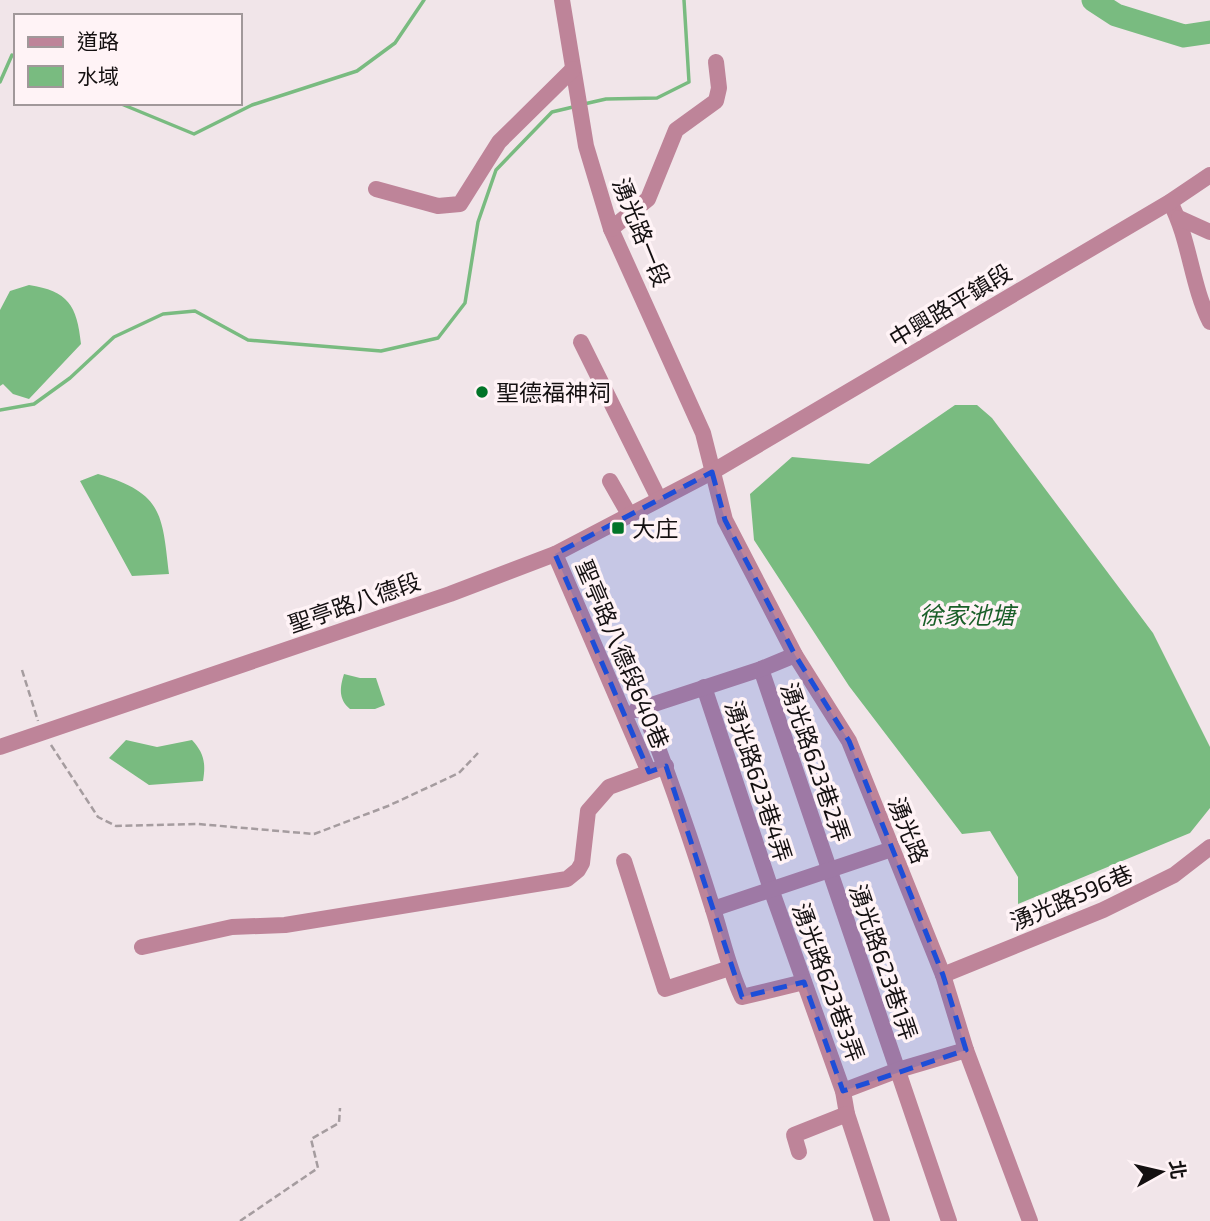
<svg xmlns="http://www.w3.org/2000/svg" width="1210" height="1221" font-family="'Exo 2','Noto Sans TC',sans-serif">
<rect width="100%" height="100%" fill="#f1e5e9"/>
<g fill="#79bb80">
<path d="M29,285C68,291 77,305 81,344L29,399L13,394L3,384L0,386V310L10,291Z"/>
<polygon points="955,405 977,405 992,418 1153,633 1210,747 1210,808 1190,833 1018,904 1018,877 990,831 962,834 849,686 754,540 750,494 792,457 869,464"/>
<path d="M98,474C163,493 162,514 169,574L132,576L80,481Z"/>
<path d="M344,674L360,678H376L385,705L375,709H350C338,699 340,687 344,674Z"/>
<path d="M126,740L157,747L192,740C204,753 206,763 203,781L149,785L109,758Z"/>
</g>
<g fill="none" stroke-linecap="round" stroke-linejoin="round">
<g stroke="#79bb80" stroke-width="3.5">
<polyline points="0,82 12,55 16,57"/>
<polyline points="119,103 194,134 252,105 357,71 395,43 424,0"/>
<polyline points="584,104 606,99 657,98 689,82 684,0"/>
<polyline points="0,410 34,404 70,378 114,337 163,314 195,311 248,340 381,351 438,338 465,303 478,222 496,170 552,112 573,107"/>
</g>
<polyline stroke="#79bb80" stroke-width="23" points="1093,0 1116,15 1184,36 1210,32"/>
<g stroke="#a59c9f" stroke-width="2.5" stroke-dasharray="7 3.5" stroke-linecap="butt">
<polyline points="22,670 38,721"/>
<polyline points="51,745 98,817 116,826 198,824 314,834 388,806 459,773 478,753"/>
<polyline points="240,1221 318,1168 311,1139 339,1123 340,1108"/>
</g>
<g stroke="#be8499" stroke-width="16">
<polyline points="562,0 586,146 611,229 703,433 725,520 795,655 849,741 943,975 966,1050 1030,1221"/>
<polyline points="376,189 438,206 460,204 499,142 573,69"/>
<path d="M1170,202C1190,240 1191,284 1210,322"/>
<polyline points="1179,218 1210,232"/>
<polyline points="611,229 648,199 676,130 716,101 719,88 716,62"/>
<polyline points="581,342 659,499"/>
<polyline points="610,481 630,516"/>
<polyline points="555,554 649,772"/>
<polyline points="761,669 949,1221"/>
<polyline points="704,687 771,889 843,1091 847,1114 882,1221"/>
<path d="M643,708C668,773 691,839 712,906C722,936 728,968 742,997L804,982"/>
<polyline points="636,710 761,669 795,655"/>
<polyline points="0,747 450,594 555,554 712,472 1170,202 1210,175"/>
<polyline points="624,861 665,989 730,968"/>
<polyline points="713,909 892,849"/>
<polyline points="142,947 232,927 285,925 567,879 578,870 582,863 588,811 609,787 666,766"/>
<polyline points="943,975 1103,910 1174,875 1210,847"/>
<polyline points="843,1091 898,1070 966,1050"/>
<polyline points="799,1152 794,1135 847,1114"/>
</g>
</g>
<path fill="#1d4ed8" fill-opacity="0.2" stroke="#1d4ed8" stroke-width="5" stroke-dasharray="14 9" stroke-linejoin="round" d="M712,472L725,520L795,655L849,741L943,975L966,1050L843,1091L804,982L742,997L666,766L649,772L555,554Z"/>
<g fill="#017428" stroke="#fff3f6" stroke-width="2.5">
<circle cx="482" cy="392" r="7"/>
<rect x="611" y="521" width="14" height="14" rx="3.5"/>
</g>
<g text-anchor="middle" dominant-baseline="central" stroke-width="7" stroke-linejoin="round" paint-order="stroke">
<g font-size="23" fill="#141011" stroke="#fff3f6">
<text transform="translate(642 232) rotate(68)">湧光路一段</text>
<text transform="translate(950 305) rotate(-31)">中興路平鎮段</text>
<text transform="translate(354 602) rotate(-19)">聖亭路八德段</text>
<text transform="translate(623 654) rotate(67)">聖亭路八德段640巷</text>
<text transform="translate(816 762) rotate(71)">湧光路623巷2弄</text>
<text transform="translate(759 781) rotate(72)">湧光路623巷4弄</text>
<text transform="translate(909 830) rotate(68)">湧光路</text>
<text transform="translate(1071 897) rotate(-23)">湧光路596巷</text>
<text transform="translate(884 962) rotate(71)">湧光路623巷1弄</text>
<text transform="translate(829 982) rotate(70)">湧光路623巷3弄</text>
</g>
<g font-size="23" fill="#141011" stroke="#fff3f6" text-anchor="start">
<text x="496" y="392">聖德福神祠</text>
<text x="632" y="528">大庄</text>
</g>
<g font-size="24" font-style="italic" fill="#195f28" stroke="#fff3f6">
<text x="967" y="614">徐家池塘</text>
</g>
</g>
<rect x="14" y="14" width="228" height="91" fill="#fff3f6" stroke="#a1989a" stroke-width="2"/>
<rect x="28" y="37" width="35" height="10" fill="#be8499" stroke="#a1989a" stroke-width="2"/>
<text x="77" y="49" font-size="21" fill="#141011">道路</text>
<rect x="28" y="66" width="35" height="21" fill="#79bb80" stroke="#a1989a" stroke-width="2"/>
<text x="77" y="84" font-size="21" fill="#141011">水域</text>
<g transform="translate(1161 1172) rotate(82)" stroke="#fff3f6" stroke-width="5" paint-order="stroke">
<path d="M0-5L12 26L0 18L-12 26Z" fill="#141011"/>
<text y="-10" font-size="19" font-weight="bold" text-anchor="middle" fill="#141011">北</text>
</g>
</svg>
